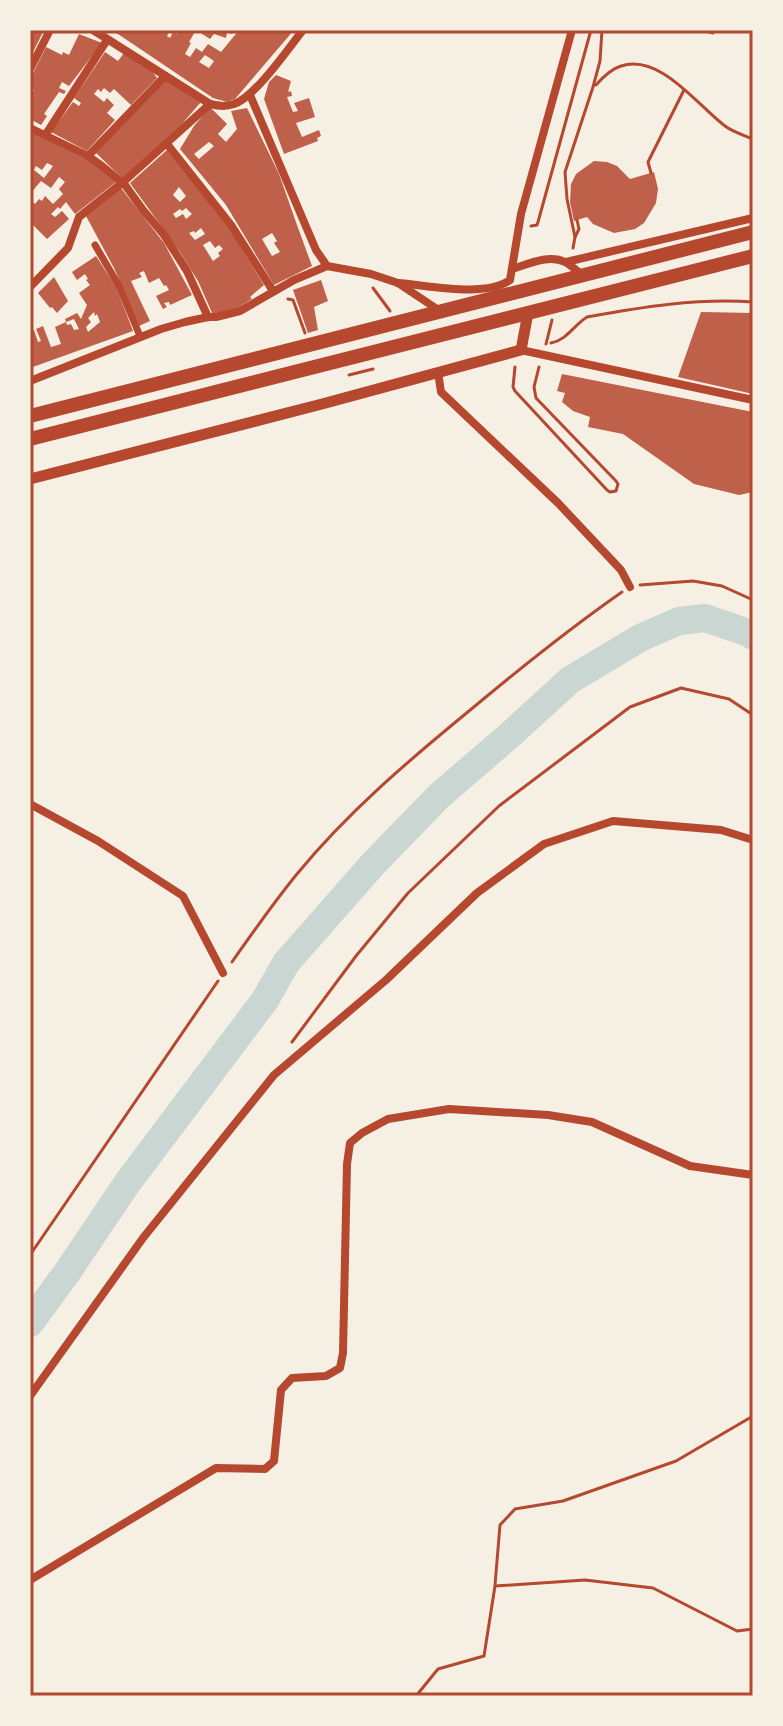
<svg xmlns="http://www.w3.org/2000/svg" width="783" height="1726" font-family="Inter,sans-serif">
<rect width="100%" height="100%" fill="#f6efe4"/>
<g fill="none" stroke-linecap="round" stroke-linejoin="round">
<polyline stroke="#c9d6d2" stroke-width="28" points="30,1323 68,1271 128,1182 265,1000 286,963 373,864 439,796 511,734 570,680 640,638 679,621 705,618 749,633 753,636"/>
</g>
<g fill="#bf614a" fill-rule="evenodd">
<polygon points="30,30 44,30 30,58"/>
<path d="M108,30H170L167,36L170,38L173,32L177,34L178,30H196L189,42L191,43L185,54L190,57L196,48L202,52L208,44L221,52L239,30H294L235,99L227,102L213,98L118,34ZM205,55L214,61L209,68L199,62Z"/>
<polygon points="196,30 236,30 232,34 227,32 226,38 214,34 210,39"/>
<polygon points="79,34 102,43 69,86 62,82 59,88 66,91 64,94 59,92 44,114 47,116 41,125 30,119 30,94 32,94 34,90 30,88 30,79 46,47 62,55 63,52 69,55"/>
<polygon points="105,52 118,61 124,53 152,71 157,78 131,105 114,89 110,93 104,88 101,92 98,89 94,94 104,102 107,98 114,105 107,113 115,120 87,151 51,132 73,102 79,106 81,103 74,98"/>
<polygon points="276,75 291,81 288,92 291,91 292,96 287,97 293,112 298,111 294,103 309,98 315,117 296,123 302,137 319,130 321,136 317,138 318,141 284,154 264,99 269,82"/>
<polygon points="166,79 201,102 181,125 122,178 96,153"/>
<path d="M210,107L227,124L218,134L226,142L237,129L231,111L247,108L279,174L297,225L312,266L274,285L226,205L180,149L194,126ZM209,142L214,146L199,159L194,154ZM272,233L277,241L274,243L280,252L272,256L262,239Z"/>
<path d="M30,132L98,165L116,182L75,214L66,202L60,209L58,207L51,214L55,217L62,211L69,219L47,239L30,222V199L35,204L39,199L42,201L45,196L53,204L63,194L59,189L65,182L59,177L51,188L41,181L30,194ZM47,163L53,166L44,178L34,170L36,166L42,170Z"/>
<path d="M167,150L226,223L264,285L250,297L252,299L239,307L213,315L198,281L180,252L130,183ZM179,187L186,196L180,202L173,195ZM186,208L192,214L186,219L183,214L176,218L173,214L180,209L182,211ZM201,228L205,234L195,240L189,233L194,231L195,233ZM210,241L215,248L219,245L223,249L218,253L220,256L213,261L203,245Z"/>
<polygon points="594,161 607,162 617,166 630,179 654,172 658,189 656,203 644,223 635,229 614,233 593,224 587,217 574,221 570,202 571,184 576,174"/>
<polygon points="121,188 164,243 192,295 170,305 169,302 164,303 167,307 163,309 156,296 169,290 166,285 164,286 159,278 149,283 144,271 139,273 142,277 131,281 150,321 139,326 114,268 86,216"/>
<path d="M96,256L116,287L133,331L30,368V332L34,330L38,342L41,341L36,329L43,326L51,347L61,344L55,327L66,322L67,325L71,324L74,330L79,329L74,319L66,322L65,319L77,313L81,319L87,305L79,293L90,285L86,280L88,279L85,274L77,280L72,272ZM94,312L95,316L97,314L100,322L88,332L86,327L91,322L88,318Z"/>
<polygon points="54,277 68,301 57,313 52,307 50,308 38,293"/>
<polygon points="321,280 328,301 314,307 318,330 308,333 293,290"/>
<polygon points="701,312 753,313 753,394 678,377"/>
<polygon points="562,374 753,412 753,492 739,495 694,484 623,434 588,427 590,417 573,411 562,402 565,393 557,391"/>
</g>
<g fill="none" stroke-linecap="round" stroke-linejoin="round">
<g stroke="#b5482f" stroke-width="3">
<polyline points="701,30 713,33"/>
<path d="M596,85C603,77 611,69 621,66C660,53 698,106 725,126C733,132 743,135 753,139"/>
<polyline points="651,173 648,162 684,90"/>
<polyline points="531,226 537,225 538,222 591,30"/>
<polyline points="575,237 579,229 577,220"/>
<polyline points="573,248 575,237 567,199 565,172 593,87 600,61 602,30"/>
<polyline points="373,288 390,311"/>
<polyline points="288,299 293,300 305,333"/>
<path d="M551,343C567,340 574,325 587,317C642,307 697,298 753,302"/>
<polyline points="546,344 552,320"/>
<polyline points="515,367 513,387 515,391 607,490 610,492 616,491 618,484 616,481 536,398 534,387 539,367"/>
<polyline points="349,375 373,369"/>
<polyline points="640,585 693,581 722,586 753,600"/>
<path d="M232,962C253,932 274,902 297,874C347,813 408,761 469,711C518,670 569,629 622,592"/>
<polyline points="292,1042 356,956 408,893 499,806 630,707 681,688 729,699 753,715"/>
<polyline points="30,1255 218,981"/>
<polyline points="495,1585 500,1525 515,1509 563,1501 676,1461 753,1416"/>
<polyline points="416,1696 438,1669 484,1656 495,1586 585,1580 653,1588 737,1631 753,1629"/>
</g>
<polyline stroke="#b5482f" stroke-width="7" points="95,245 119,286 140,336"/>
<g stroke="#b5482f" stroke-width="8">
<path d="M93,30L210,104C219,106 225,107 234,104C255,97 288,49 303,30"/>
<polyline points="30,69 50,30"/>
<polyline points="250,95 316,250 327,266 371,274 398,283 440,311"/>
<polyline points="30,128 88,156 102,166 125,185 143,210 164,235 187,271 208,317"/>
<polyline points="46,134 107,40"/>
<polyline points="167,144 231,225 273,291"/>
<polyline points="88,156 165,76"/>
<polyline points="566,262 753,218"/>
<path d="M512,269C528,264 549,254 565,262C571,265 577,271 582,275"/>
<path d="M398,283C427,285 485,298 510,280L521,214L572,30"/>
<polyline points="30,287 68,248 79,217 122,183 210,104"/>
<polyline points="521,350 753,400"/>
<polyline points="438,372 441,392 558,503 621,570 630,587"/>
<polyline points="30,381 161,329 185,322 208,317 216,317 240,311 294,280 327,266"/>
<polyline points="30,804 98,841 183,896 223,973"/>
<polyline points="30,1396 143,1238 274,1075 386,980 477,893 544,844 613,821 721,830 753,840"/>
<polyline points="30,1580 216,1468 265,1469 274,1461 281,1390 292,1378 326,1376 340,1368 343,1353 347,1164 350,1143 362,1133 388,1119 449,1109 548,1115 592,1122 690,1166 753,1175"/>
</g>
<polyline stroke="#b5482f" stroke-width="11" points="30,479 322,404 521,350 528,313"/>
<g stroke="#b5482f" stroke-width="14">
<polyline points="30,416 753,232"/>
<polyline points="30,439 753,256"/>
</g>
</g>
<rect width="783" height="1726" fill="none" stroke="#f6efe4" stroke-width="64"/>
<rect x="32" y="32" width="719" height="1662" fill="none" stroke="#b5482f" stroke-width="3"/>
</svg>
